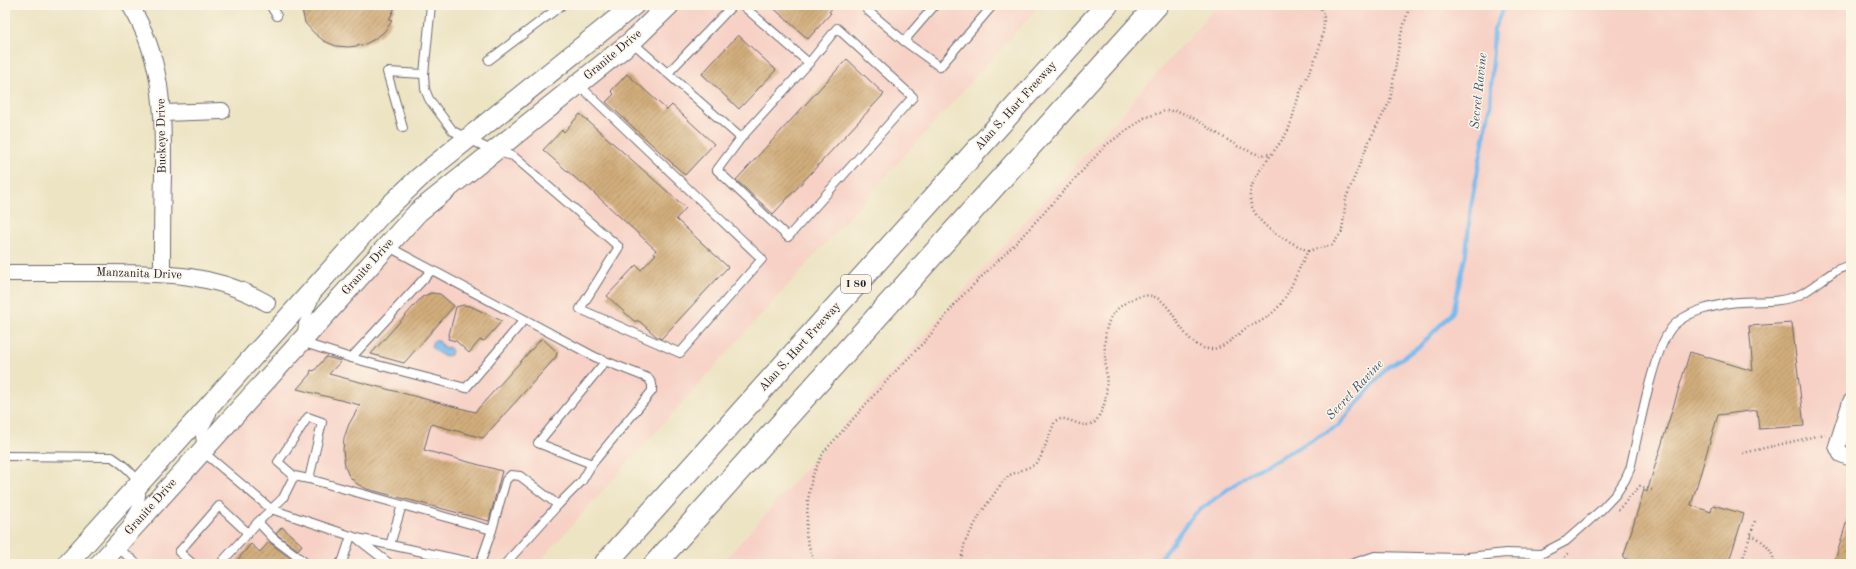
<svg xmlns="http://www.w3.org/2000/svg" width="1856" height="569" font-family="'Old Standard TT',serif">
<defs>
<pattern id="building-hatch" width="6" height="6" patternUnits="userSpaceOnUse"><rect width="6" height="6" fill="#d2ad7b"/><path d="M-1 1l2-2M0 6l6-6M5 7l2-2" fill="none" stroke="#aa8c66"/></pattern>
</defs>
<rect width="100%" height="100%" fill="#fcf5e5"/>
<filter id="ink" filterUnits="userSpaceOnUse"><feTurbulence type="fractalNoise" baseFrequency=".025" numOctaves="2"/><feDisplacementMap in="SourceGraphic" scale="8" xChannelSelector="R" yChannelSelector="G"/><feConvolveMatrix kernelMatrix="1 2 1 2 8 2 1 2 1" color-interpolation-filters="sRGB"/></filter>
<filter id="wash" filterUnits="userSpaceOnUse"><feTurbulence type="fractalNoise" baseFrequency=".012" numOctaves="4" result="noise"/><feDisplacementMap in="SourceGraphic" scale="16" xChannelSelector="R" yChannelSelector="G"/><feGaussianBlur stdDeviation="0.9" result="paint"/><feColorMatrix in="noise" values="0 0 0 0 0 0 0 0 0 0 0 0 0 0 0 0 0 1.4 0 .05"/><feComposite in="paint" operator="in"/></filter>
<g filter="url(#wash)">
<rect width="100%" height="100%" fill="#ede4c4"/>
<g fill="#f7d1c6">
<polygon points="645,5 1040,5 537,564 109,564 408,207 594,57"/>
<polygon points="1218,5 1851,5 1851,564 721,564"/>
</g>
<path fill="#79bbee" stroke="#4e6e94" d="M433,341H439L443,347L450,348L452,350L451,355C441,358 438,352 431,347Z"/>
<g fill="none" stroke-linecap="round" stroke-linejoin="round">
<polyline stroke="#79bbee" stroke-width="4" points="1156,564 1193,515 1247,475 1338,426 1388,367 1419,347 1453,312 1466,253 1471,206 1490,107 1494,29 1505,5"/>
</g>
<g id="blocks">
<g fill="url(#building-hatch)">
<polygon points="301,5 396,5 389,20 392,21 384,32 373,40 363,45 349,47 336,46 324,41 314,33 305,23"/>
<polygon points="770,5 835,5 829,12 831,13 808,39"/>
<polygon points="738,35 776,70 739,109 702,74"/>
<polygon points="847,59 884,94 773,214 736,180"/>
<polygon points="627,74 667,110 672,105 714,144 685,175 606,102 614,94 611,91"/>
<polygon points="580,114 686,208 676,219 728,267 661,339 656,336 639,321 634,321 607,296 636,265 641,270 656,254 654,253 656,250 582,182 581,183 543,150 562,130 564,132"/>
<polygon points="431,293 440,294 454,306 404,363 371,354 422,297"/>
<polygon points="463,305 470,306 502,321 484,341 480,340 469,353 456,341 448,339 456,307"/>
<polygon points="1792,323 1804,426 1759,429 1757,410 1718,415 1691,505 1711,512 1713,505 1744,514 1728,564 1634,564 1635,562 1623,558 1644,490 1647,492 1690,352 1753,371 1749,326"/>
<polygon points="542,338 557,352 556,357 483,438 431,424 424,450 502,471 489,521 367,489 357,484 349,476 345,467 343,450 344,438 349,424 360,405 297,389 310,374 311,370 314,371 326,357 341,361 329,374 475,412"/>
<polygon points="1848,517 1851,518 1851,564 1834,564"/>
<polygon points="282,527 302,545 298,550 276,534"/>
<polygon points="269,542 291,559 286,564 234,564 251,544 260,552"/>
</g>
</g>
</g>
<g filter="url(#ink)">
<use href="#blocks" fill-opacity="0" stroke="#69666b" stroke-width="1"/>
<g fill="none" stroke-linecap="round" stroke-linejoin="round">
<defs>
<g id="service">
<polyline points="270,5 277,16"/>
<polyline points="431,5 424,74 425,89 429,99 453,131 493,151 513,156 619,247 580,309 680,353 762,259 578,84"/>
<polyline points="871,5 867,10 904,41 940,67 993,5"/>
<polyline points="904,41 935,5"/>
<polyline points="632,42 741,138 717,170 788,237 913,97 837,28 809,63 742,5"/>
<polyline points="489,60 562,5"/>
<polyline points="668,73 733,5"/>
<polyline points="403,128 387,72 424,74"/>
<polyline points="741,138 809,63"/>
<polyline points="387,246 595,357 648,378 652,384 652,391 592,464 582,481 558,505 505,564"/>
<polyline points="315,298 303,324 301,342 351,358 431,271"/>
<polyline points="351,358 466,388 524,320"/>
<polyline points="212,414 200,436 202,451 271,509 357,538 480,564"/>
<path d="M5,456L112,457C124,465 143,480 141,496C140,504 132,515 128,522"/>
<polyline points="592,464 538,443 605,362"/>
<polyline points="294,476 278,462 308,417 322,422 309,479 492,530 480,564"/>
<polyline points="258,522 283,498 294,476 309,479"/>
<polyline points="492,530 506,480 511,475 520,476 558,505"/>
<polyline points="359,540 390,564"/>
<polyline points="390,545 402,505"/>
<polyline points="116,546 137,564"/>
<polyline points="193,564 179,552 219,506 248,533"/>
<polyline points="220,564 258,522 273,538 307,564"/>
<polyline points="339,564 343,560 351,536"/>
<path d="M1351,564L1375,556L1459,558L1506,553L1541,554L1566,541L1601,510L1616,494L1625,480L1630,469C1638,437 1653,345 1674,325C1688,312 1706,308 1724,304C1748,299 1776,305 1799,295C1812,289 1824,277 1837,270C1841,268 1846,267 1851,264"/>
</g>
<g id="minor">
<path d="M130,5C164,60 163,113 163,175C162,208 162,240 162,273"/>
<polyline points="163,113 222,111"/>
<path d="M5,273C38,273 72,273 105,273C164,273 215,273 267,303"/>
<polyline points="1851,402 1837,446 1841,454 1851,458"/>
</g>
<g id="tertiary">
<polyline points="67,564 382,213 420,177 634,5"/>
<polyline points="100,564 418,212 632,41 669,5"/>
</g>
<g id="motorway">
<polyline points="605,564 1107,5"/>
<polyline points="655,564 1157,5"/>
</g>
</defs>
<use href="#service" stroke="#69666b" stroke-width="10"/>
<use href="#minor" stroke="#69666b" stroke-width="18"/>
<use href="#tertiary" stroke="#69666b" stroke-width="22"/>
<use href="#motorway" stroke="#69666b" stroke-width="24"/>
<g stroke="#69666b" stroke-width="2.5" stroke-dasharray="1 3" stroke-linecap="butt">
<polyline points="1308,251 1332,245 1342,232 1346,198 1369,141 1390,101 1400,38 1410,5"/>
<polyline points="1743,453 1825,434"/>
<polyline points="1618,510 1640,486 1652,490 1653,488"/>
<path d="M1751,535C1762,539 1774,551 1774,564"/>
<polyline points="814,564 806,535 808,500 812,477 823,453 891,376 927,339 959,299 1016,243 1106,145 1144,118 1165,111 1178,111 1195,119 1237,146 1259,155 1270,154"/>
<path d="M960,564L965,542L981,513L1003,481L1010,475L1034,465L1040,459L1055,421C1069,413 1081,432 1095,422C1098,419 1099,415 1101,412C1118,381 1087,327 1124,304C1170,274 1172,332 1199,346C1219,357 1234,336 1249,326C1251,325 1254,325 1257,323C1266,319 1277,310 1282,302C1293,286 1299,267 1308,251C1287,240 1259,229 1251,204C1243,180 1280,149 1289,128C1294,115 1296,101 1302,88C1312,65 1324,45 1324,19C1324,15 1321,10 1320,5"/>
<polyline points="1560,564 1569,552"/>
<polyline points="1741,564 1755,521"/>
</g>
<use href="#service" stroke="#fff" stroke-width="8"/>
<use href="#minor" stroke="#fff" stroke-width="16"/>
<use href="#tertiary" stroke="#fff" stroke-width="20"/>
<use href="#motorway" stroke="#fff" stroke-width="22"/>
</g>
</g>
<g text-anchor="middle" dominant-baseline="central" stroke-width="3" stroke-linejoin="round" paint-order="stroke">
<rect fill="#fcf5e5" stroke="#63616e" stroke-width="1" x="841" y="275" width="30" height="18" rx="3"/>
<g font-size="11" font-weight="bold" fill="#22223b">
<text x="856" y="284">I 80</text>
</g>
<g font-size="12" fill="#22223b" stroke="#fcf5e5">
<text transform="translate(613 55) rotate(-40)">Granite Drive</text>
<text transform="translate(1016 106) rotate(-48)">Alan S. Hart Freeway</text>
<text transform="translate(162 136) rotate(-91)">Buckeye Drive</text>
<text transform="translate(368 267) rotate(-48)">Granite Drive</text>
<text transform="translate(139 274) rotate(2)">Manzanita Drive</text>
<text transform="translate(800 347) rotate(-48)">Alan S. Hart Freeway</text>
<text transform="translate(151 507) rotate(-48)">Granite Drive</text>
</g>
<g font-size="13" font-style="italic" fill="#40587a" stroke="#fcf5e5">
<text transform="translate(1479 91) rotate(-84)">Secret Ravine</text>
<text transform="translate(1355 390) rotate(-47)">Secret Ravine</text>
</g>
</g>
<rect width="1856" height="569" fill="none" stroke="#fcf5e5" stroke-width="20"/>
</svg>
